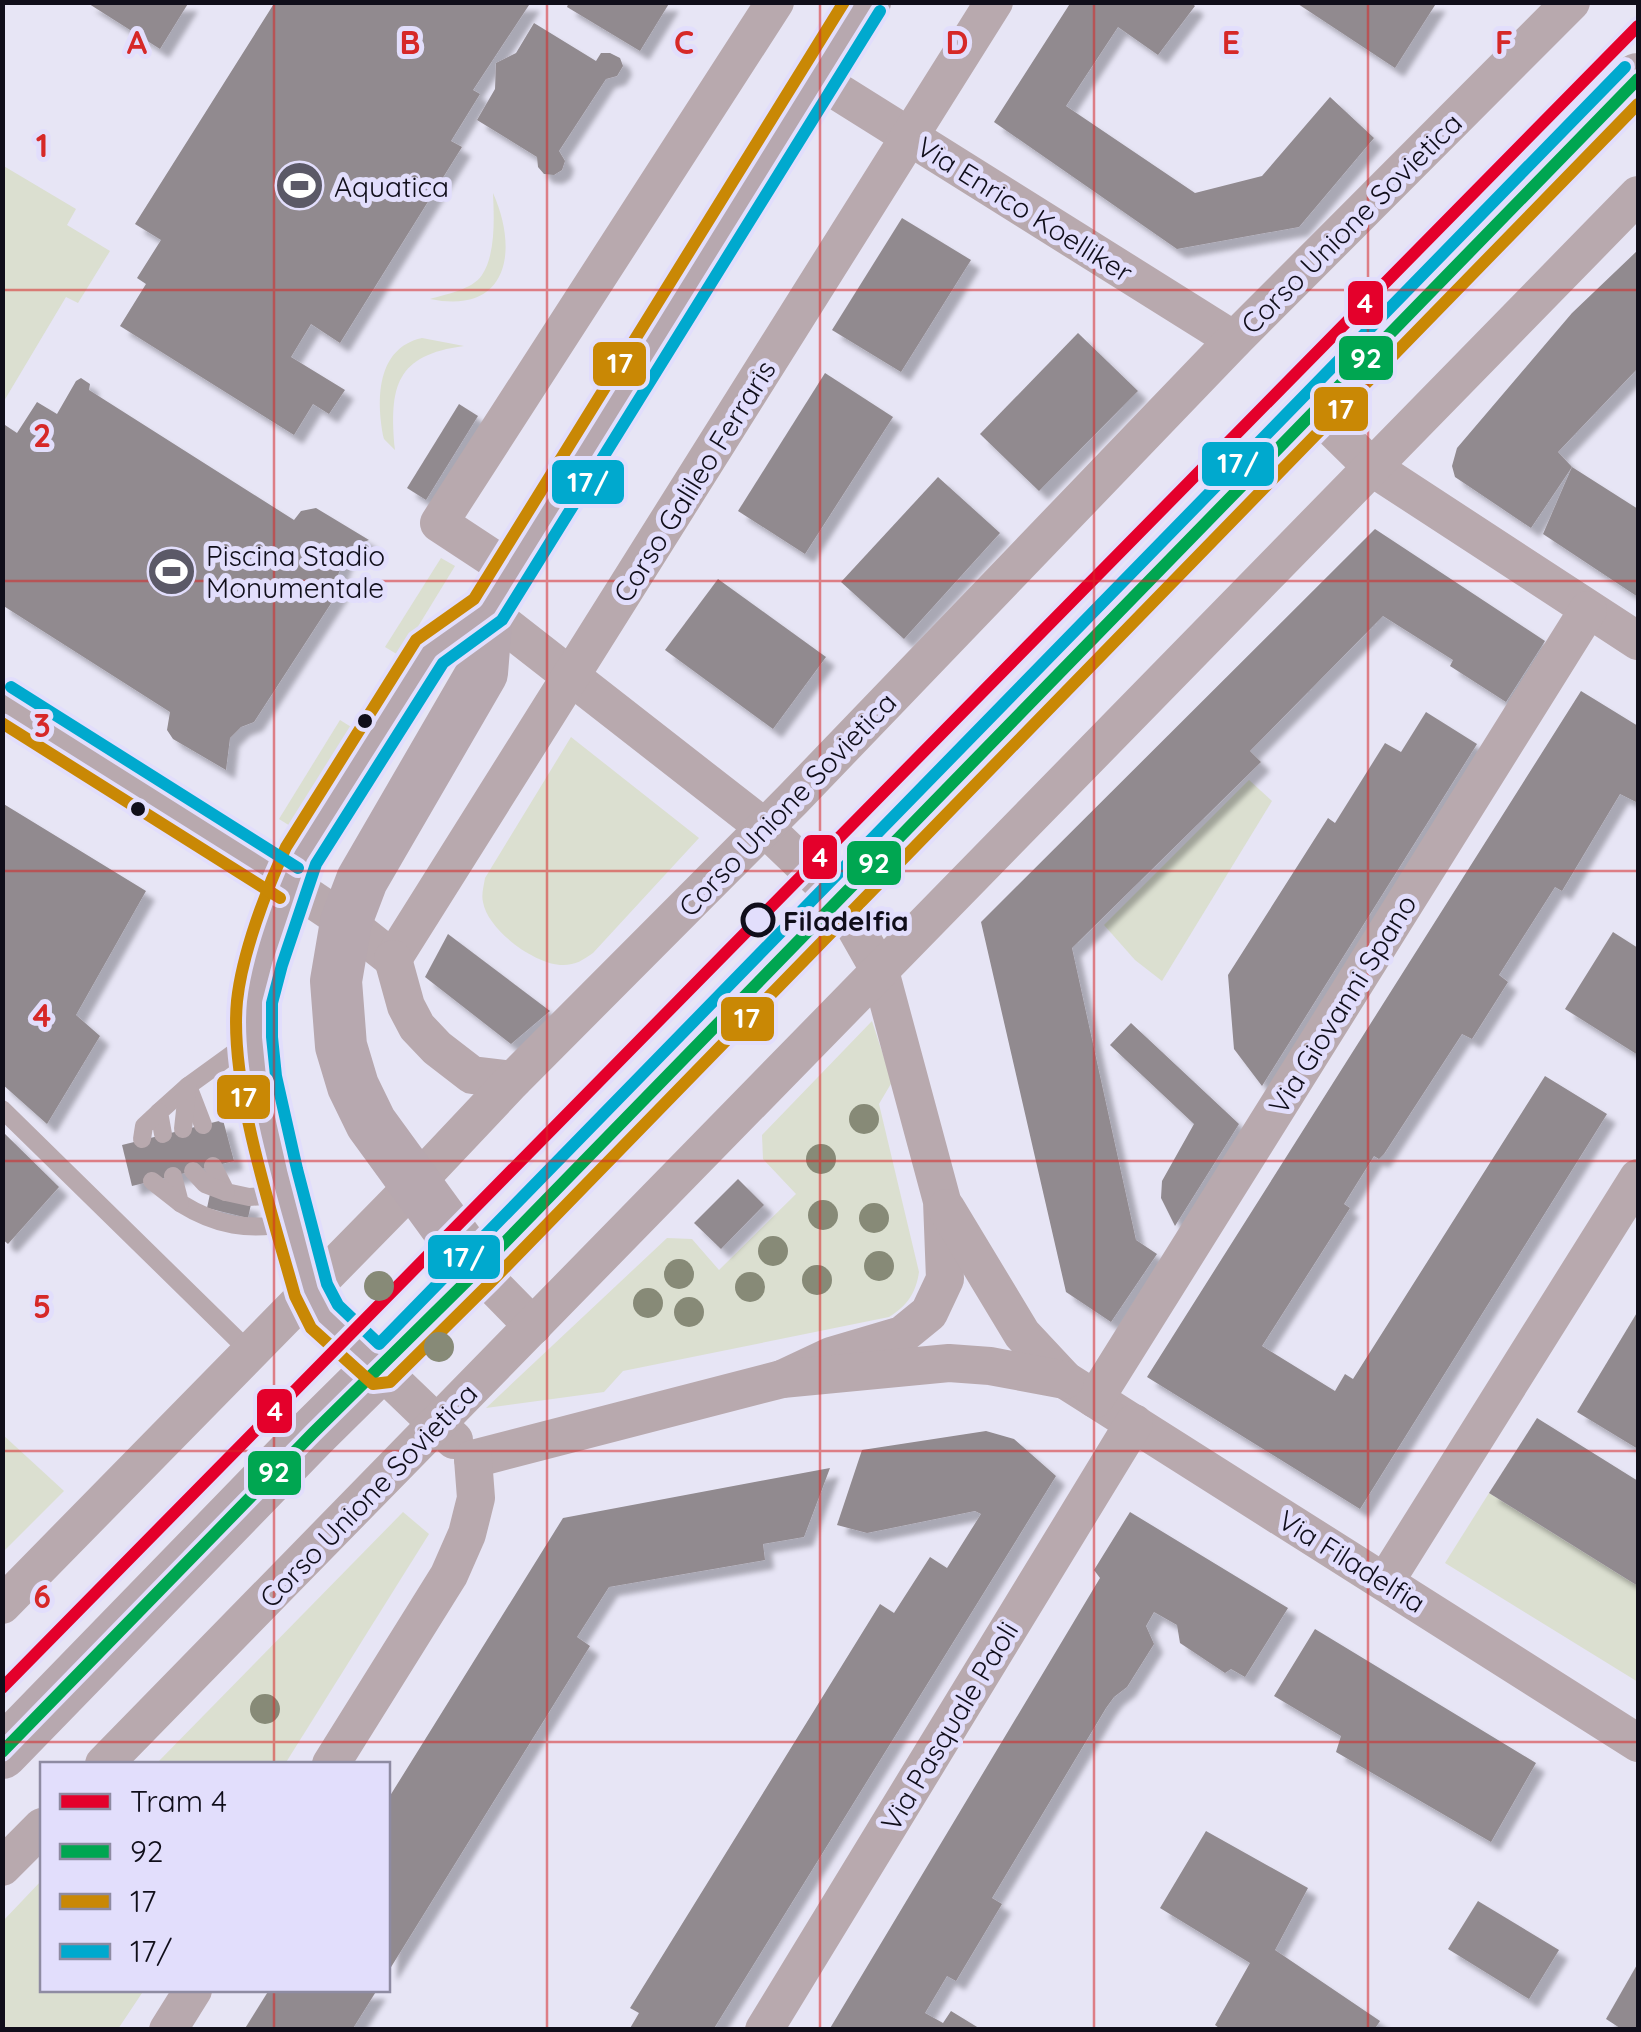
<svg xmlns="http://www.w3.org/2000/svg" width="1641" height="2032" font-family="Quicksand,sans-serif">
<defs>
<filter id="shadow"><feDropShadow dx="9" dy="9" stdDeviation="2.5" flood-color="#0004"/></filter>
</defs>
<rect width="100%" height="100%" fill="#e7e5f5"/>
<g fill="#dbdfd0">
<polygon points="2,165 76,209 67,225 110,251 78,303 66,297 4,401"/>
<path d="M493,193C519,251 508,315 430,299C446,294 472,290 482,275C496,254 494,217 493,193Z"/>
<path d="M422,338L464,346C396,355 389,386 395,450L384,439C376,401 376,348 422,338Z"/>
<polygon points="441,558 455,566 400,656 385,647"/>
<polygon points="340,720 356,730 295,829 279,819"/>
<path d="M571,737L699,838L593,953C583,960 576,965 563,965C536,965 488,931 483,902C481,895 484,885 485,878Z"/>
<polygon points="1249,780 1272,801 1162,981 1135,960 1104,925"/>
<path d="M872,1021L892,1082L879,1104L919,1272C916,1293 907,1306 889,1317L623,1371L604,1392L486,1408L667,1238L692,1239L719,1270L796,1194L763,1159L762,1135Z"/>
<polygon points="2,1434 64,1491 3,1552 2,1552"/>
<polygon points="1489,1493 1638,1586 1638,1682 1445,1563"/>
<polygon points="403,1512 429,1534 285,1764 156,1764"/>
<polygon points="42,1880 42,1990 144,1990 118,2029 3,2029 3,1921"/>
</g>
<g fill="#918a8f" filter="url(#shadow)">
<polygon points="86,2 189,2 160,49"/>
<polygon points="275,2 531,2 473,90 480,94 451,141 462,147 340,343 311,324 291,357 345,390 329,414 313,404 294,435 120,326 146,284 137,278 161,240 135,224"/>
<polygon points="569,2 670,2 640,51 567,7"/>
<polygon points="1071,2 1190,2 1195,6 1158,55 1118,27 1066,106 1195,193 1262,176 1330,97 1374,138 1299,227 1177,249 994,122"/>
<polygon points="1295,2 1437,2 1395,68"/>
<polygon points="534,23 596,61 601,53 610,53 620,58 623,66 617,76 606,79 559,151 565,161 562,170 554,175 544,174 538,167 537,157 477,120 495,89 496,63 516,53"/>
<polygon points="902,218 971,260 901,372 832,330"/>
<polygon points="1638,250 1638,368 1558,452 1572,467 1531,528 1455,477 1452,466 1457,448 1572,313"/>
<polygon points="1078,333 1138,391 1039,491 980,434"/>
<polygon points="825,373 893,417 805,554 738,511"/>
<polygon points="81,378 90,384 89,390 294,520 301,511 316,508 369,540 354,546 344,559 338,575 339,591 254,722 241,727 230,738 226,770 173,739 167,730 170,712 2,605 2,423 17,433 37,402 57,414 76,381"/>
<polygon points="459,404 478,416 426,500 407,488"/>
<polygon points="1572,467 1638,509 1638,597 1543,534"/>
<polygon points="938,477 1000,533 904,639 841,582"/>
<polygon points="1375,529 1545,641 1506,702 1450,666 1453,660 1383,616 1250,751 1261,762 1072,948 1136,1240 1157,1254 1111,1322 1066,1292 981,922"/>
<polygon points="718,579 826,657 773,729 665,650"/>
<polygon points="1581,691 1638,726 1638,803 1620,794 1562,891 1555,887 1499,975 1508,982 1472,1039 1462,1034 1384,1154 1379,1159 1374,1156 1344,1204 1350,1208 1262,1346 1335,1391 1345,1374 1353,1379 1545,1076 1607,1114 1360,1509 1147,1377"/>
<polygon points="1426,712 1477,744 1262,1086 1234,1049 1228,975 1328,818 1335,823 1385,743 1401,752"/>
<polygon points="2,803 146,891 76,1015 100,1036 47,1124 2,1084"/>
<polygon points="1613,932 1638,948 1638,1055 1565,1009"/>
<polygon points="448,934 550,1011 511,1044 425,977"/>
<polygon points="1131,1023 1239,1124 1175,1226 1161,1198 1162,1181 1194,1124 1110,1045"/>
<polygon points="223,1120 234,1161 132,1186 122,1145"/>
<polygon points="2,1131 59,1187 8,1244 2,1239"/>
<polygon points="738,1179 764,1205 721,1249 694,1223"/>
<polygon points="210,1194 251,1204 248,1218 207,1208"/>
<polygon points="1638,1311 1638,1449 1577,1412"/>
<polygon points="1537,1418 1638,1481 1638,1586 1489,1493"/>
<polygon points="986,1431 1014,1439 1056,1476 713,2030 629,2030 639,2013 630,2008 880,1604 894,1613 930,1557 947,1568 981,1514 975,1511 867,1533 837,1525 862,1450"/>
<polygon points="830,1468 804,1537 763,1544 765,1560 609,1587 577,1637 590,1646 388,1972 388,1799 563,1518"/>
<polygon points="1130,1512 1288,1608 1245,1677 1231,1669 1225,1673 1180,1643 1177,1625 1154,1612 1146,1626 1154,1644 1127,1687 1114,1697 1106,1708 992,1898 1002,1904 956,1981 947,1976 925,2013 943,2023 951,2011 982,2030 829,2030 1100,1578 1094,1570"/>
<polygon points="1315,1629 1536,1763 1491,1842 1336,1752 1341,1736 1274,1696"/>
<polygon points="1206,1831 1308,1888 1275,1950 1380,2021 1374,2030 1222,2030 1215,2025 1250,1963 1160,1908"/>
<polygon points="1478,1901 1559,1950 1529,1999 1448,1949"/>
<polygon points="1638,1963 1638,2030 1623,2030 1606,2019"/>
<polygon points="269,1990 377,1990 352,2030 244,2030"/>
</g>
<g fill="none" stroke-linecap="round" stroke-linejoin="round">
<g stroke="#b8a9ae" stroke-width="18">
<polyline points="2,1109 250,1352"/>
<polyline points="203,1125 188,1086 246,1044"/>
<polyline points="183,1129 187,1092"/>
<polyline points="163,1134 159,1112 188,1086"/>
<polyline points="142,1139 144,1126 159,1112"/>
<polyline points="213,1166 226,1192 249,1197 281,1195"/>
<polyline points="193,1171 205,1184 226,1192"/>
<path d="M173,1176L180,1203C217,1226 248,1231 291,1223"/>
<polyline points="152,1181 180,1203"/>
</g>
<g stroke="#b8a9ae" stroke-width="38">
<polyline points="816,78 1234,340"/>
<polyline points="1316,412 1373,468 1638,641"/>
<polyline points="512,571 439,523 775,2"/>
<polyline points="487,611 765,828 839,899 880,971 942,1201 945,1279 929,1313 902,1335 831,1356 782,1379"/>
<polyline points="2,702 233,846 346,922 393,959"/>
<polyline points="393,959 994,2"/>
<polyline points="393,959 406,1006 417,1027 437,1048 472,1075 513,1080"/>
<polyline points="946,1208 1022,1334 1065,1380 1638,1743"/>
<polyline points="478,1270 533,1326"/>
<polyline points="379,1368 454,1440"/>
<polyline points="1095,1399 1588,610"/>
<polyline points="473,1459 782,1379 949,1363 990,1366 1065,1380"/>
<polyline points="1385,1582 1638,1178"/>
<polyline points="2,1605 414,1185 513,1080 793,799 1234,340 1571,2"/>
<polyline points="104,1764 1638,195"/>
<polyline points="331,1764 449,1575 467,1534 476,1498 473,1459"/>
<polyline points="2,1867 42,1827"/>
<polyline points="168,2030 193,1990"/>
<polyline points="764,2030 1134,1423"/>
</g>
<g stroke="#b7a8af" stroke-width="52">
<polyline points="478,1270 371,1123 353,1086 341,1046 336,981 346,922 362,880 482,673 487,611"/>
<polyline points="379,1368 324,1316 311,1290 280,1173 259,1079 254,1038 255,1001 265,960 289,883 301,856 430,651 487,611 865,2"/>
<polyline points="2,1753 313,1433 478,1270 1638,79"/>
</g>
<defs>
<polyline id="bus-1" points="2,1752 313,1433 478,1270 1638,79"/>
<g id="bus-2">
<path d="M844,2L474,599L416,640L286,847C266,890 242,954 237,1001C229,1085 272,1213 295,1296L311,1328L373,1384L390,1382L491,1282L1638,104"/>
<polyline points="2,723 280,898"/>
</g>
<g id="bus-3">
<polyline points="880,11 502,620 443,663 316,864 282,965 272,1003 272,1037 276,1076 297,1169 327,1284 338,1305 379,1344 1625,67"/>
<polyline points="11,687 298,868"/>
</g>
</defs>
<use href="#bus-1" stroke="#e2defc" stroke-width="20"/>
<use href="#bus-2" stroke="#e2defc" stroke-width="20"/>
<use href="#bus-3" stroke="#e2defc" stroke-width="20"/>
<use href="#bus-1" stroke="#00a651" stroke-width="12"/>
<use href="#bus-2" stroke="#c98805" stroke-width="12"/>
<use href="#bus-3" stroke="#00a9ce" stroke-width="12"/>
<defs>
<polyline id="tram-1" points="2,1688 1638,26"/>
</defs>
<use href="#tram-1" stroke="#e2defc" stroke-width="20"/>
<use href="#tram-1" stroke="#e4002b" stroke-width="12"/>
</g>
<g fill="#878a77">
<circle cx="864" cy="1119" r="15"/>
<circle cx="821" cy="1159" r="15"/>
<circle cx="823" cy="1215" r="15"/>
<circle cx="874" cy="1218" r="15"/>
<circle cx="773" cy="1251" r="15"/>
<circle cx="879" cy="1266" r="15"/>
<circle cx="679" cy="1274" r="15"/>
<circle cx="817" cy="1280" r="15"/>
<circle cx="379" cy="1286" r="15"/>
<circle cx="750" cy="1287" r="15"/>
<circle cx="648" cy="1303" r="15"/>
<circle cx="689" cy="1312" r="15"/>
<circle cx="439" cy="1347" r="15"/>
<circle cx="265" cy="1709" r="15"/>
</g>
<path fill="none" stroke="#d62828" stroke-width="2.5" stroke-opacity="0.55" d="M274,2V1764M547,2V2030M820,2V2030M1094,2V2030M1368,2V2030M2,290H1638M2,581H1638M2,871H1638M2,1161H1638M2,1451H1638M2,1742H1638M274,1990V2030"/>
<defs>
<symbol id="stadium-disc" viewBox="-11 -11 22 22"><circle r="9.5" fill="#5b5967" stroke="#e2defc"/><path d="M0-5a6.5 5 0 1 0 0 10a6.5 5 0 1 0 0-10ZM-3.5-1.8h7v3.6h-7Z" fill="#fff"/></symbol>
</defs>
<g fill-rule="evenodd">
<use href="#stadium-disc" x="272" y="158" width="55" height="55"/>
<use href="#stadium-disc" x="144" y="544" width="55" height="55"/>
</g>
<g fill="#100e1a" stroke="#e2defc" stroke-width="4">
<circle cx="365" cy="721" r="9"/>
<circle cx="138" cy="809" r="9"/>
</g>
<circle fill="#e2defc" stroke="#100e1a" stroke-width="5" cx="758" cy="920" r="15"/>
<g text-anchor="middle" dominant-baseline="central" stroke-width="10" stroke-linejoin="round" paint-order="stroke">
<g font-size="28" fill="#100e1a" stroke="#e2defc" text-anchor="start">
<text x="334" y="186">Aquatica</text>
<text x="206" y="555">Piscina Stadio<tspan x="206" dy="32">Monumentale</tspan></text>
</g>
<g font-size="28" fill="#100e1a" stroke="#e2defc">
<text transform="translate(1025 209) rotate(32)">Via Enrico Koelliker</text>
<text transform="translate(1351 223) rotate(-45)">Corso Unione Sovietica</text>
<text transform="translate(694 481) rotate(-58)">Corso Galileo Ferraris</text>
<text transform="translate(787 804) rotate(-46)">Corso Unione Sovietica</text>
<text transform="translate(1342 1004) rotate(-58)">Via Giovanni Spano</text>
<text transform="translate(368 1495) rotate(-46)">Corso Unione Sovietica</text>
<text transform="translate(1352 1561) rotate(32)">Via Filadelfia</text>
<text transform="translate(949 1726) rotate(-59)">Via Pasquale Paoli</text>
</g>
<g font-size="28" font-weight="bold" fill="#100e1a" stroke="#e2defc" text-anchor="start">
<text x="783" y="920">Filadelfia</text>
</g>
</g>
<g font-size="32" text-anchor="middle" font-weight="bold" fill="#d62828" stroke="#e2defc" stroke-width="10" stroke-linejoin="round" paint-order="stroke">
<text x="137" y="54">A</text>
<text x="410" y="54">B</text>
<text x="684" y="54">C</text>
<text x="957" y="54">D</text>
<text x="1231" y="54">E</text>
<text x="1504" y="54">F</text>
<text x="42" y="157">1</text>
<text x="42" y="447">2</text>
<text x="42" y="737">3</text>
<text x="42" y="1027">4</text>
<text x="42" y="1318">5</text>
<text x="42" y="1608">6</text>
</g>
<g stroke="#e2defc" stroke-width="4">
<rect x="1346" y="279" width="39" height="48" rx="10" fill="#e4002b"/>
<rect x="1337" y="334" width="58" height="48" rx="10" fill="#00a651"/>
<rect x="591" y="340" width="57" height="48" rx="10" fill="#c98805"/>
<rect x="1312" y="385" width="58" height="48" rx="10" fill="#c98805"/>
<rect x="1200" y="440" width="76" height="48" rx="10" fill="#00a9ce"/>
<rect x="550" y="458" width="76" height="48" rx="10" fill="#00a9ce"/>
<rect x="801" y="833" width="38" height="48" rx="10" fill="#e4002b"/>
<rect x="845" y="839" width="58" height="48" rx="10" fill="#00a651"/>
<rect x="719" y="995" width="57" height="48" rx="10" fill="#c98805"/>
<rect x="215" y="1073" width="57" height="48" rx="10" fill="#c98805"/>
<rect x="426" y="1233" width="76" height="48" rx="10" fill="#00a9ce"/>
<rect x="255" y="1387" width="39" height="48" rx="10" fill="#e4002b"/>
<rect x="246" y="1449" width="57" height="48" rx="10" fill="#00a651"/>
</g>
<g font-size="28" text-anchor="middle" font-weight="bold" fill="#fff">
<text x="1365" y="313">4</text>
<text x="1366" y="368">92</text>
<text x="620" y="373">17</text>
<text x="1341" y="419">17</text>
<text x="1238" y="473">17/</text>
<text x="588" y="492">17/</text>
<text x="820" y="867">4</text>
<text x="874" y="873">92</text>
<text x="747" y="1028">17</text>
<text x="244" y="1107">17</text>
<text x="464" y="1267">17/</text>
<text x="275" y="1421">4</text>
<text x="274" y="1482">92</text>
</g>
<rect width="1641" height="2032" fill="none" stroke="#100e1a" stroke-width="10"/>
<rect x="40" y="1762" width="350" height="230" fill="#e2defc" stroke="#8e8ba2" stroke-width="2.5"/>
<rect x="60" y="1794" width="50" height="15" fill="#e4002b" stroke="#8e8ba2" stroke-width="2.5"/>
<text x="130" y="1812" font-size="30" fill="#100e1a">Tram 4</text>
<rect x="60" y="1844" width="50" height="15" fill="#00a651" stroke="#8e8ba2" stroke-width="2.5"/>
<text x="130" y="1862" font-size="30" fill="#100e1a">92</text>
<rect x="60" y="1894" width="50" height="15" fill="#c98805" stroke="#8e8ba2" stroke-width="2.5"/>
<text x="130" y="1912" font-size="30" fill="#100e1a">17</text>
<rect x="60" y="1944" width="50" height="15" fill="#00a9ce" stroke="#8e8ba2" stroke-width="2.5"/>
<text x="130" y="1962" font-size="30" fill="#100e1a">17/</text>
</svg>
